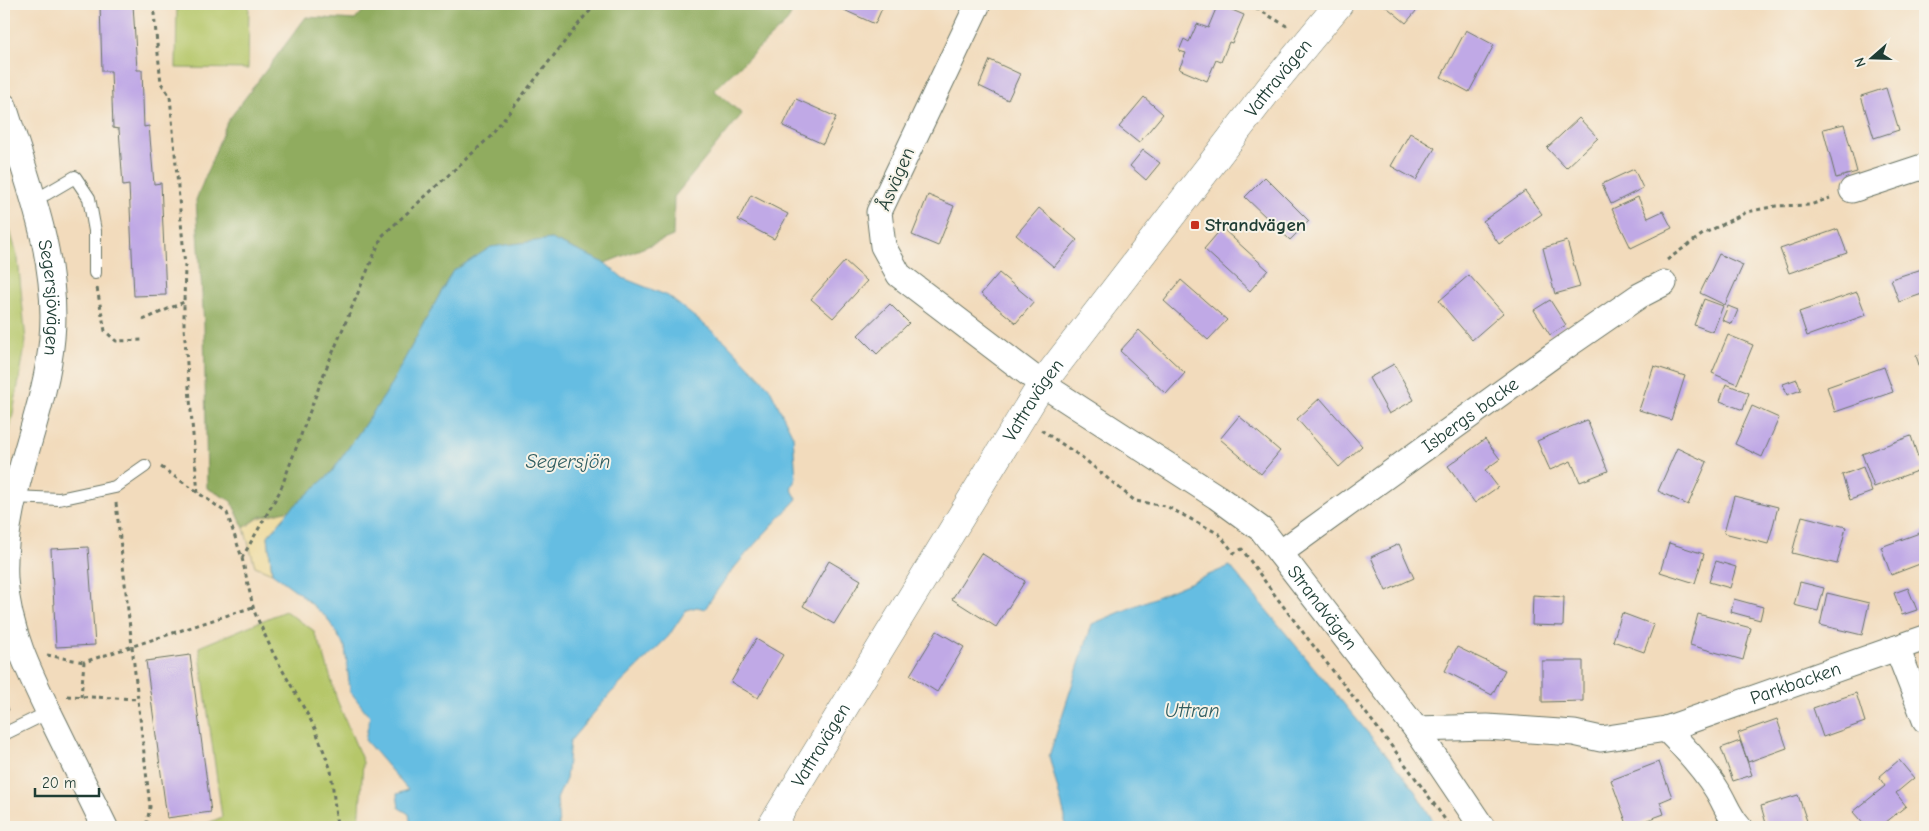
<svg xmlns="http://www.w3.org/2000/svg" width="1929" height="831" font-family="'Comic Neue',sans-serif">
<rect width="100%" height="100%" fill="#f7f3e8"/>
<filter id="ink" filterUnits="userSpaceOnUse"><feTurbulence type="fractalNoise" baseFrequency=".02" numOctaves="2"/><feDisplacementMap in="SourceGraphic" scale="10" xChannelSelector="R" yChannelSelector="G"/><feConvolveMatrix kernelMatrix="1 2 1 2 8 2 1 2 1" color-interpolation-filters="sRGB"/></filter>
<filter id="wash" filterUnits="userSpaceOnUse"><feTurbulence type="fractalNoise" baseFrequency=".0096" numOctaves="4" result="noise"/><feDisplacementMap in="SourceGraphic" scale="20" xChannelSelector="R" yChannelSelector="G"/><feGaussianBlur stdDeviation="1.12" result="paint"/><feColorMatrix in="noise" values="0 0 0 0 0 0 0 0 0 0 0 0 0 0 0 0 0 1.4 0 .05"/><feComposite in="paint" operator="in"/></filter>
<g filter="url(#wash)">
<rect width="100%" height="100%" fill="#f2dbbc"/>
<g fill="#b6c76a" stroke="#6a824f">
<polygon points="177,4 249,4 248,69 176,68"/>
<polygon points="4,209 18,259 26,341 10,430 4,450"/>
<polygon points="285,611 313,630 324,655 337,700 363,762 359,827 199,827 222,817 199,647"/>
</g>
<polygon fill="#90ac5e" stroke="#587449" points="369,4 796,4 787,22 714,90 742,114 674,197 673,236 605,263 551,239 492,247 452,272 385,395 331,473 290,510 259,517 244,528 231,501 207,488 204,325 196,200 227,122 306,17 355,20"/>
<polygon fill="#eeda9e" stroke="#868c69" points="290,510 268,536 272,573 255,566 244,528 259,518"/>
<g fill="#65bde2" stroke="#427d8b">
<path d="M551,239L605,263L623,278L668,296L726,342L769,387L793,436L796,478L791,488L797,499C764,534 729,569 705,609L697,607L686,610L668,637L610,694L570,741L566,779L557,799L559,827H411L409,814L399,808L397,794L408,790L365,740L370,717L350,691L345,647L327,618L299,593L272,573L268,536L290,510L331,473L385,395L452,272L491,247Z"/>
<polygon points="1230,566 1411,785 1437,827 1065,827 1065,817 1049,756 1092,624"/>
</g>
<g id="blocks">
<g fill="#c0a9e6">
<polygon points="100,4 133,4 137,70 142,70 144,127 149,126 154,184 161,183 166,295 134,296 129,185 123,186 119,129 113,128 111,71 102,71"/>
<polygon points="847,4 884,4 875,24 844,10"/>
<polygon points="1218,4 1244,15 1232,43 1229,42 1221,62 1216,60 1207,81 1179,69 1186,53 1179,51 1184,39 1189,42 1197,24 1208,28"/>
<polygon points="1383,4 1422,4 1406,23"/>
<polygon points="1466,30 1494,45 1469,92 1441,77"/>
<polygon points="990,60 1020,74 1008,100 979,86"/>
<polygon points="1886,88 1899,130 1874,138 1861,96"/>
<polygon points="1144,97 1163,114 1139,143 1119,127"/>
<polygon points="796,99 836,117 823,144 783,126"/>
<polygon points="1579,118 1598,138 1566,168 1547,148"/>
<polygon points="1844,124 1857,172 1836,178 1823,129"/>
<polygon points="1410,133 1435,148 1416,180 1391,166"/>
<polygon points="1143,150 1160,163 1146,180 1130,166"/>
<polygon points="1634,169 1643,188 1611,204 1602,184"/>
<polygon points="1265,177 1309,221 1290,240 1245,197"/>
<polygon points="1525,191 1542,214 1499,244 1483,221"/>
<polygon points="751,195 788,214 774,239 738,220"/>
<polygon points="928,195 954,206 938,246 912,235"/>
<polygon points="1638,197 1648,218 1663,211 1672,228 1631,248 1612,209"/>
<polygon points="1039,208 1077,240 1054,267 1016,235"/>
<polygon points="1222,228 1268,270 1250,291 1204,249"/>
<polygon points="1838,229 1847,253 1789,273 1780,249"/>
<polygon points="1567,241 1580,287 1555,294 1543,248"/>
<polygon points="1719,254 1743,265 1725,305 1700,293"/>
<polygon points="845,261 867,281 833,318 811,299"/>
<polygon points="1925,268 1925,293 1899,302 1891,279"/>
<polygon points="999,273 1034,302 1016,323 981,294"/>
<polygon points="1469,275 1503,313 1472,340 1439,301"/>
<polygon points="1181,280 1227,320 1208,340 1164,301"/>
<polygon points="1857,292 1866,315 1807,336 1799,312"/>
<polygon points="1704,299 1723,306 1713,332 1694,325"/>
<polygon points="1550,300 1566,325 1550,335 1534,310"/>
<polygon points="890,304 909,323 877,354 858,335"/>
<polygon points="1728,306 1738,310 1732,324 1722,320"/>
<polygon points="1139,330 1185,373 1166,394 1120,351"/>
<polygon points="1728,335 1753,345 1737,384 1712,373"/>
<polygon points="1925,352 1925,379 1924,379 1916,356"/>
<polygon points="1394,364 1414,400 1389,414 1369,378"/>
<polygon points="1654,366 1685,376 1671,420 1639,410"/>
<polygon points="1884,367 1893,392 1835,412 1827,387"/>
<polygon points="1797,379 1801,390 1787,395 1783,384"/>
<polygon points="1726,384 1749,393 1743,410 1720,401"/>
<polygon points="1320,398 1362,446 1339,467 1297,419"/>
<polygon points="1752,406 1779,418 1762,457 1735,444"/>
<polygon points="1239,416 1280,451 1261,474 1220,439"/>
<polygon points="1587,420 1608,471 1580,482 1571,461 1550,470 1537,441"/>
<polygon points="1911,436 1922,469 1874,487 1862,454"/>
<polygon points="1485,439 1500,459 1485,470 1498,487 1475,503 1448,466"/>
<polygon points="1677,448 1707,462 1688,505 1658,491"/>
<polygon points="1863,467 1872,492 1850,500 1842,475"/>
<polygon points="1734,496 1778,507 1768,544 1724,533"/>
<polygon points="1802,516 1846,527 1837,564 1792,553"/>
<polygon points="1925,531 1925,562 1891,575 1881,547"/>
<polygon points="1669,543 1704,554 1695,583 1660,572"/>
<polygon points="1399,544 1414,578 1386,591 1371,557"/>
<polygon points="88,547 95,645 56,647 51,549"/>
<polygon points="981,553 1025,581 996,627 952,599"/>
<polygon points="829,561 861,580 834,624 803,606"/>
<polygon points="1716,561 1736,567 1730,588 1709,582"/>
<polygon points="1800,582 1824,588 1818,611 1794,605"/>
<polygon points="1908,588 1917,610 1902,615 1894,593"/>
<polygon points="1827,593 1869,603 1862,635 1820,625"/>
<polygon points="1533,595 1564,597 1563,626 1532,625"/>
<polygon points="1734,599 1763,607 1760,620 1731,612"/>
<polygon points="1622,613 1654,625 1644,652 1613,641"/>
<polygon points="1698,614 1751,628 1743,660 1690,645"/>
<polygon points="937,631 964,647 937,692 910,675"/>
<polygon points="756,639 783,655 758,698 731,682"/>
<polygon points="1457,647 1505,670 1492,695 1445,671"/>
<polygon points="190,655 211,812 167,818 146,661"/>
<polygon points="1542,661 1583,661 1583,701 1542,702"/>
<polygon points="1856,693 1865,722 1823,737 1813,708"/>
<polygon points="4,699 9,710 4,713"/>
<polygon points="1777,719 1787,748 1748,762 1738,733"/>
<polygon points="1740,741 1752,775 1733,781 1721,748"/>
<polygon points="1899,760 1914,778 1896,793 1906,806 1880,827 1866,827 1853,812 1885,786 1879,777"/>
<polygon points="1659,762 1672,797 1660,802 1664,814 1628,827 1611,780"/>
<polygon points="1798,795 1809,827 1767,827 1761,806"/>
</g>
</g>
</g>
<g filter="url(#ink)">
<use href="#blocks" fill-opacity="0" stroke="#697464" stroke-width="1"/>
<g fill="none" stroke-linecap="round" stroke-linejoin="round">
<defs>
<g id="service">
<polyline points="32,198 46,194 75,177 89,198 95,231 95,273"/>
<polyline points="14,497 59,499 115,487 145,466"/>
<polyline points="4,734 49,712"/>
</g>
<g id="minor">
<path id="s1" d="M978,4L879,212L883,246L899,275L1042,384L1217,497L1262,530L1416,729L1482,827"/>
<path id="s2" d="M4,106C27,180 59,259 52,338C45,420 1,496 5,579C8,632 32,678 55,725C72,759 88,793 105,827"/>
<polyline points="1852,190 1925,166"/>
<path id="s3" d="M1280,553L1552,356L1639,296L1664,283"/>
<polyline points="1897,648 1925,720"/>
<path id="s4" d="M1416,729L1487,727L1574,733L1601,739L1666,729L1925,638"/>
<path d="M1666,729C1685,748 1703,767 1717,790C1725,803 1729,816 1739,827"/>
</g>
<g id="tertiary">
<path id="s5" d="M771,827L1042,384L1269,89L1339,4"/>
</g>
</defs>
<use href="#service" stroke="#697464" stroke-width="14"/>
<use href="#minor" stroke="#697464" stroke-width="27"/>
<use href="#tertiary" stroke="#697464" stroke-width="29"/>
<g stroke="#697464" stroke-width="3" stroke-dasharray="4 4" stroke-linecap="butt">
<polyline points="153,4 161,83 170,96 185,267 184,302"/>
<polyline points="1249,4 1290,28"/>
<polyline points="1667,260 1703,234 1747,212 1776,206 1810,205 1830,198"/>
<polyline points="97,288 105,331 116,341 144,340"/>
<polyline points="143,320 184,302 184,328 198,494"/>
<path d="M1041,430L1083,458L1135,501L1166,506L1219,534L1234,553L1242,549C1308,645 1385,731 1450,827"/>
<polyline points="161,467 227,513 242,558 254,611 274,655 314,726 331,770 337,827"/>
<polyline points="116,503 150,807 146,827"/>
<polyline points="242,558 280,491 325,371 382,236 490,137 584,17 597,4"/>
<polyline points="47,655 84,662"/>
<polyline points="67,696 139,699"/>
<polyline points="81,697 84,662 253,607"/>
</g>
<use href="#service" stroke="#fff" stroke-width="12"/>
<use href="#minor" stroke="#fff" stroke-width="25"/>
<use href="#tertiary" stroke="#fff" stroke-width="28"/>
</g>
</g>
<rect fill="#c8321e" stroke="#f7f3e8" stroke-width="2" x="1190" y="220" width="10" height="10" rx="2.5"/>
<g text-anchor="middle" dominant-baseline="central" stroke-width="4" stroke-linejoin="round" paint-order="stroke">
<g font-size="19" fill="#1f3d34" stroke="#f7f3e8">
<text stroke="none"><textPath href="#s5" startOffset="906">Vattravägen</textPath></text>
<text transform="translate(896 179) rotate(-67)">Åsvägen</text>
<text stroke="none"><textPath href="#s2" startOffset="198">Segersjövägen</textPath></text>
<text stroke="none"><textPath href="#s5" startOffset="501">Vattravägen</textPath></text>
<text stroke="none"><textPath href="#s3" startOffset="235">Isbergs backe</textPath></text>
<text stroke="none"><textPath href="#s1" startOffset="840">Strandvägen</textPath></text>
<text stroke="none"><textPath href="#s4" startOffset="389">Parkbacken</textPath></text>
<text stroke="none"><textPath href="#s5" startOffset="96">Vattravägen</textPath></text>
</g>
<g font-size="19" font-weight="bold" fill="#1f3d34" stroke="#f7f3e8" text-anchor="start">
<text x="1205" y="225">Strandvägen</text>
</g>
<g font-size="20" font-style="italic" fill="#305d60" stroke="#f7f3e8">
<text x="568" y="461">Segersjön</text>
<text x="1192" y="710">Uttran</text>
</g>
</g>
<rect width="1929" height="831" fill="none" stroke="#f7f3e8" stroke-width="20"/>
<g transform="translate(1872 58) rotate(250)" stroke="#f7f3e8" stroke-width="4" paint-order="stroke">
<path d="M0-4L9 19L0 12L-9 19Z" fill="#1f3d34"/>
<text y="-8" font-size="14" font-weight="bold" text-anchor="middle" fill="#1f3d34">N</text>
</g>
<path d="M35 788v8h64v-8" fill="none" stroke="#1f3d34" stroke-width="2.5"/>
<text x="42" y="788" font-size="15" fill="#1f3d34" stroke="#f7f3e8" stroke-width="4" paint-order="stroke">20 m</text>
</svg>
